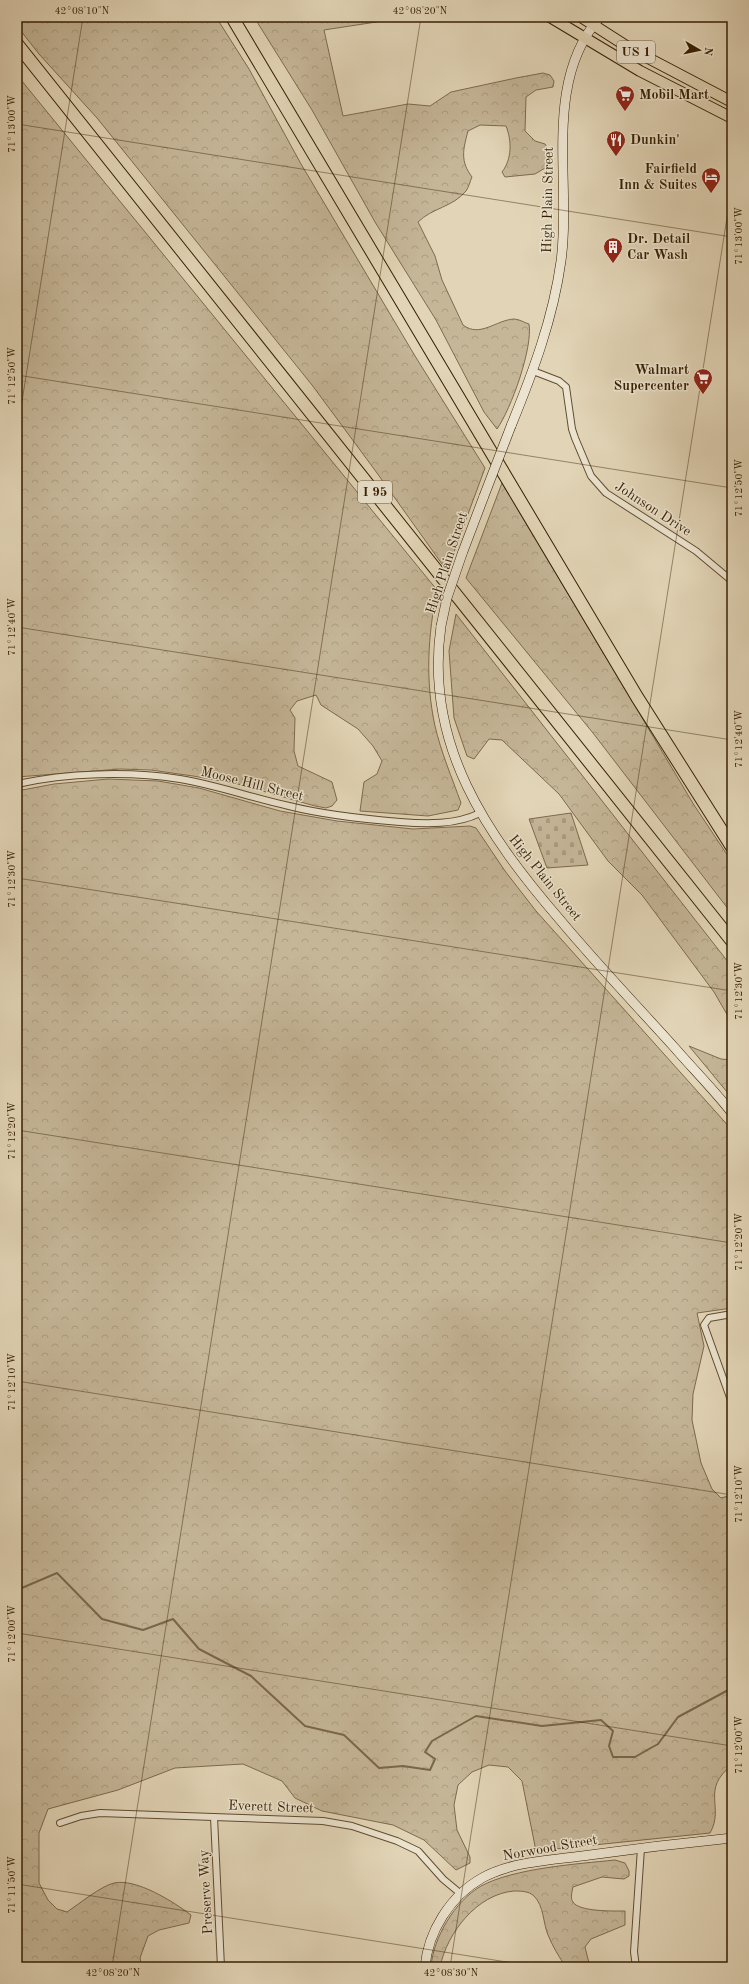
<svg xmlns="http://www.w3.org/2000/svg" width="749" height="1984" font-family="'Old Standard TT',serif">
<defs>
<pattern id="forest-crowns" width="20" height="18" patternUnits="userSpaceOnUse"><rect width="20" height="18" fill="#c5b698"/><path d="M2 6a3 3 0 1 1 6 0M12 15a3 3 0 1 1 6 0" fill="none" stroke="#aa9c81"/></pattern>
<pattern id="cemetery-stones" width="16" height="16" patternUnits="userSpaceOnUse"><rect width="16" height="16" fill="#c5b698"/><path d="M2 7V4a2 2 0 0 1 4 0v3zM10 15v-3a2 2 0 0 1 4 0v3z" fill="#aa9c81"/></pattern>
</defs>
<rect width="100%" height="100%" fill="#e2d5b7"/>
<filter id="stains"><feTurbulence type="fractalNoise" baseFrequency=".005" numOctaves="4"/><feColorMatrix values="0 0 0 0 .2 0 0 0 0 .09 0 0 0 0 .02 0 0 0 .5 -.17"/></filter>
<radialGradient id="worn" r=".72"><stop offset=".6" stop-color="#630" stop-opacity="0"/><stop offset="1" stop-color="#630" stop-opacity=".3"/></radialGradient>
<g fill="url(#forest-crowns)" stroke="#7e6a4c">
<polygon points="17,17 216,17 249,69 301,164 415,356 485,468 447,571 377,473 312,385 97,118 39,54 17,26"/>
<path d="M254,17H409L324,30L343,116L408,104L430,106L451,92L516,78L543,73L550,75L554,81L553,87L536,90L526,97L525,131L535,141L545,144L550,153V165L535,174L505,177L502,172C512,159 512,141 506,126L480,125L468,131C463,150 460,161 472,177C470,181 469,187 466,191C453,207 432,208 418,222L435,256L442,280L463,325C480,338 496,320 514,319C519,319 525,323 529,324C533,348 511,409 497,429L484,412L436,320L375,222L312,110Z"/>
<path d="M17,75L437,590C428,635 425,680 435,726C441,752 452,778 461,803L458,810L428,816L360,811L364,782L377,774L382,761L373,746L358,729L321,705L316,695L297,701L290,710L295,718L294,751L298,766L332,782L337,800L332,806L326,808L315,806L238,784L193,776L151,770L120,769L17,777Z"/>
<polygon points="502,483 694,805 732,862 732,914 593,733 466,578"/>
<polygon points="456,614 732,967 732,1023 714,992 642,895 608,861 559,794 502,740 489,739 474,759 467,756 454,718 449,651"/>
<path d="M108,779L158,781L199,788L280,811L337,821L413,829L470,826L476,828L505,871L536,911L732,1130V1308L697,1313L704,1346L693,1394L692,1420L701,1463L712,1489L721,1498L732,1495V1625L730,1626L728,1638L732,1646V1765C700,1790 725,1807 710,1833L536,1851L522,1781L508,1767L489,1765L472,1772L458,1785L454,1805L457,1830L470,1857V1863L456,1870L424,1840L393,1825L322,1811L295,1798L282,1781L243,1764L175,1768L118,1790L48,1809L39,1833V1883L48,1900L57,1909L67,1912C79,1904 101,1886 114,1883C136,1878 174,1902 191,1915L189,1923L159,1930L148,1936L140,1958L142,1967H17V791L54,784Z"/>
<polygon points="689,1046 721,1059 732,1060 732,1098"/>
<path d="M615,1860L625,1863L629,1871V1876L624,1879L602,1877L573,1887C572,1892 570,1898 573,1902C579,1912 614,1911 625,1911V1925L591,1939L585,1947L590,1967H566C559,1957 553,1947 548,1935C543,1923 544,1906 534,1896C529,1891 520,1891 514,1891C477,1894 447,1933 440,1967H431C433,1938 455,1901 481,1886C515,1868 577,1864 615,1860Z"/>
</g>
<polygon fill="url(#cemetery-stones)" stroke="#7e6a4c" points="571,813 588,865 547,868 529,819"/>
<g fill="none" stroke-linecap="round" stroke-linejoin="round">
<polyline stroke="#7a6749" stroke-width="2" points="17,1590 57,1573 102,1619 143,1630 173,1619 199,1649 251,1676 305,1726 344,1735 379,1768 403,1766 430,1770 435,1759 425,1752 432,1741 476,1716 542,1726 601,1720 613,1731 609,1746 613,1757 635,1757 649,1749 658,1744 678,1717 732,1688"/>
<defs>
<g id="minor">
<polyline points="533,371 559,381 566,387 572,429 575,438 591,476 606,493 696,551 732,581"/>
<path d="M17,784C67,773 129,771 180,779C217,785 252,798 289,806C325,815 363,819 400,822C426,824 456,825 480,813"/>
<polyline points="732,1314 709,1318 704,1325 732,1403"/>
<polyline points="214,1817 221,1967"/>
<polyline points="60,1823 81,1816 100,1813 323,1821 352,1826 397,1841 418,1851 443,1879 461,1894"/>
<polyline points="636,1967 634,1952 641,1848"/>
</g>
<g id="secondary">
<path d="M511,426C533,372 553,319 561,261C572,181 542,83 600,17"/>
<polyline points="462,554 484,496"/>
<path d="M441,626C424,745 487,835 561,921C597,964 636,1005 674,1047C693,1069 714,1090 732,1113"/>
<path d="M425,1967C428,1932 450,1896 482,1878C511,1862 549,1860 582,1856C632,1849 682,1843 732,1838"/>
</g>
<g id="primary">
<polyline points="550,17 640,71 732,118"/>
<polyline points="581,17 631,49 732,102"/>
</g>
<g id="motorway">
<polyline points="232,17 637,697 732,847"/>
<polyline points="17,44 732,941"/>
</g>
</defs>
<use href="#minor" stroke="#614c2e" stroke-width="8"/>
<use href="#secondary" stroke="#361f00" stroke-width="10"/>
<use href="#primary" stroke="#361f00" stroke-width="12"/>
<use href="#motorway" stroke="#361f00" stroke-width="14"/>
<use href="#minor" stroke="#ece4d0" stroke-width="6"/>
<use href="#secondary" stroke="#ece4d0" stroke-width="9"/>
<use href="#primary" stroke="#e2d5b7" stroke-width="10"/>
<use href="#motorway" stroke="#e2d5b7" stroke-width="12"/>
<defs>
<g id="secondary-bridge">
<polyline points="484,496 511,426"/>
<polyline points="441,626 447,598 462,554"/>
</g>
</defs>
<use href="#secondary-bridge" stroke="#361f00" stroke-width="10" stroke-linecap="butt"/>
<use href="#secondary-bridge" stroke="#ece4d0" stroke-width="9"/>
</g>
<path fill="none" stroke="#361f00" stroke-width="1" stroke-opacity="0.45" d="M17,124L732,237M17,375L732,488M17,433L83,17M17,627L732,740M17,878L732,991M17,1130L732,1243M17,1381L732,1495M17,1633L732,1746M17,1884L538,1967M112,1967L421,17M450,1967L732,186"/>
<defs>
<symbol id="supermarket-pin" viewBox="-11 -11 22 30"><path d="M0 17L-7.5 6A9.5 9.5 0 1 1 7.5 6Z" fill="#8f2418" stroke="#ece4d0"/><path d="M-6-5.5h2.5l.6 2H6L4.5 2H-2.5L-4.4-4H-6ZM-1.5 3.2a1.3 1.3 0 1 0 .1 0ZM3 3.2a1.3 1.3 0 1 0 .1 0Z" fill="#fff"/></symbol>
<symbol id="restaurant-pin" viewBox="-11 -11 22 30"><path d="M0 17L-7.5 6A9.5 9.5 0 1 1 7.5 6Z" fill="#8f2418" stroke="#ece4d0"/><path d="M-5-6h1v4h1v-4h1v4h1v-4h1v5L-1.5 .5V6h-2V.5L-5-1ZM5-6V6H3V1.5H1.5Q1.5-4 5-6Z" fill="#fff"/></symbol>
<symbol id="hotel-pin" viewBox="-11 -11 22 30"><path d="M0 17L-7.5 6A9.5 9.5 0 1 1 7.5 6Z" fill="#8f2418" stroke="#ece4d0"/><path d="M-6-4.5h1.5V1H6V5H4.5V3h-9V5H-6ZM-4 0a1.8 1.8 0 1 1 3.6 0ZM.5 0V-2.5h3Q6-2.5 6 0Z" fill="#fff"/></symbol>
<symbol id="building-pin" viewBox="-11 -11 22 30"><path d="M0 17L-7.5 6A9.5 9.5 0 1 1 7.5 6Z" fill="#8f2418" stroke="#ece4d0"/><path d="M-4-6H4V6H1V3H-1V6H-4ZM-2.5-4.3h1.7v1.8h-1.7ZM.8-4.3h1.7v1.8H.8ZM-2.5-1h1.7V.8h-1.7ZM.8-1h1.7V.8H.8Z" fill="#fff"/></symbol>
</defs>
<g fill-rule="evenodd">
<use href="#supermarket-pin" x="614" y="84" width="22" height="30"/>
<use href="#restaurant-pin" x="605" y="129" width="22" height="30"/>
<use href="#hotel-pin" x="700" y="166" width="22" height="30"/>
<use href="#building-pin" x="602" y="236" width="22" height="30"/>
<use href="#supermarket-pin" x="692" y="367" width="22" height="30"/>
</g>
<g text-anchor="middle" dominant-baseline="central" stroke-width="3" stroke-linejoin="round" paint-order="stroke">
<g fill="#ece4d0" stroke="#6d5a3e" stroke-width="1">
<rect x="617" y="41" width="38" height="22" rx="3"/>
<rect x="358" y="481" width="34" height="22" rx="3"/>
</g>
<g font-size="13" font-weight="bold" fill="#361f00">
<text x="636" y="52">US 1</text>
<text x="375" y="492">I 95</text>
</g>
<g font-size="14" font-weight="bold" fill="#361f00" stroke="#ece4d0" text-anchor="start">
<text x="639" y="95">Mobil Mart</text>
<text x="630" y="140">Dunkin'</text>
<text x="697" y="169" text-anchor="end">Fairfield<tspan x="697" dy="16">Inn &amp; Suites</tspan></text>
<text x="627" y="239">Dr. Detail<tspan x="627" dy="16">Car Wash</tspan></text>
<text x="689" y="370" text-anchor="end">Walmart<tspan x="689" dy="16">Supercenter</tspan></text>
</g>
<g font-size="14" fill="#361f00" stroke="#ece4d0">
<text transform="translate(548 200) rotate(-89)">High Plain Street</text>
<text transform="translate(653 509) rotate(33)">Johnson Drive</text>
<text transform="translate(447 563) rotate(-72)">High Plain Street</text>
<text transform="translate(252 784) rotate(14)">Moose Hill Street</text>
<text transform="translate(545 878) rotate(51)">High Plain Street</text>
<text transform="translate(271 1807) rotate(2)">Everett Street</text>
<text transform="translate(550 1848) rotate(-10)">Norwood Street</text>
<text transform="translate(206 1892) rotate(-93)">Preserve Way</text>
</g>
</g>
<rect width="749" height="1984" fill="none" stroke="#e2d5b7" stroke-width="44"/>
<g transform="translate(699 50) rotate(99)" stroke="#ece4d0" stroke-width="3" paint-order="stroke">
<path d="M0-3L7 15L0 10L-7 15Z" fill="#361f00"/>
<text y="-6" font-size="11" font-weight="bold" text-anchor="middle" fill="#361f00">N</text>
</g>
<rect x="22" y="22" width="705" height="1940" fill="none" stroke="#361f00" stroke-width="1.5"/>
<g font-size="10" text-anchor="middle" fill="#361f00">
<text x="82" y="14">42°08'10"N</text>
<text x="420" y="14">42°08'20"N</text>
<text transform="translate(11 124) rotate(-90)" y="4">71°13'00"W</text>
<text transform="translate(738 236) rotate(-90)" y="4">71°13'00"W</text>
<text transform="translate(11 376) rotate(-90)" y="4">71°12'50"W</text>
<text transform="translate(738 488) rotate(-90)" y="4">71°12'50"W</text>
<text transform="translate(11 627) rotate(-90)" y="4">71°12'40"W</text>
<text transform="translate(738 739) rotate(-90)" y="4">71°12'40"W</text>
<text transform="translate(11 879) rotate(-90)" y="4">71°12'30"W</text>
<text transform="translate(738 991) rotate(-90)" y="4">71°12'30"W</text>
<text transform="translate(11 1131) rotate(-90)" y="4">71°12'20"W</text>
<text transform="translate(738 1242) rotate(-90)" y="4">71°12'20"W</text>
<text transform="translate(11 1382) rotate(-90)" y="4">71°12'10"W</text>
<text transform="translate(738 1494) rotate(-90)" y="4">71°12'10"W</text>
<text transform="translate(11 1634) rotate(-90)" y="4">71°12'00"W</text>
<text transform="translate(738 1745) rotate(-90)" y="4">71°12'00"W</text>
<text transform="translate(11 1885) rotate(-90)" y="4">71°11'50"W</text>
<text x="113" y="1976">42°08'20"N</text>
<text x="451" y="1976">42°08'30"N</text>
</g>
<rect width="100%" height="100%" filter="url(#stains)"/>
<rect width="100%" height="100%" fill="url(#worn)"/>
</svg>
